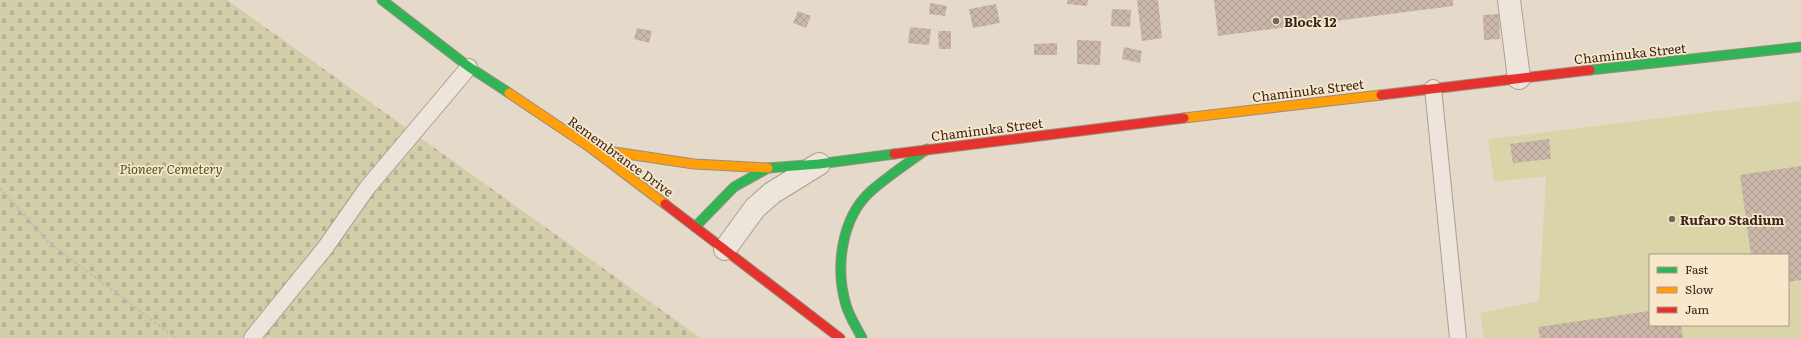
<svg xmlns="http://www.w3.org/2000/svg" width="1801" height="338" font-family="Literata,serif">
<defs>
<pattern id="cemetery-stones" width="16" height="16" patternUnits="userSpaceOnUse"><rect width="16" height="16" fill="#d3ceaa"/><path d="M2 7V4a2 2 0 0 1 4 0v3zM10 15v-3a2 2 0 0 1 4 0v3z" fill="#b6b192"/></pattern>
<pattern id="building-cross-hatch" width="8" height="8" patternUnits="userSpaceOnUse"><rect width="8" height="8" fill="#cab7a9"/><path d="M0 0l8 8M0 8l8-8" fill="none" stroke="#ae9d91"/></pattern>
</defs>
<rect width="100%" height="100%" fill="#e5dac9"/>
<path fill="#d9d5a9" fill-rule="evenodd" d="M1801,101V338H1484L1480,313L1539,301L1546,176L1494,182L1488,139ZM1650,255H1788V325H1650Z"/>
<polygon fill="url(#cemetery-stones)" points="0,0 227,0 701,338 0,338"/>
<g fill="url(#building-cross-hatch)">
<polygon points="1067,0 1088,0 1087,6 1067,4"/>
<polygon points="1137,0 1158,0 1162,38 1142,41"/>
<polygon points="1214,0 1453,0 1453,6 1218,36"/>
<polygon points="930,3 947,6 945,16 929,14"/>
<polygon points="996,4 1000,23 973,28 969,9"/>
<polygon points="1112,9 1131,10 1130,27 1111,26"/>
<polygon points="798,11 811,16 806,28 793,23"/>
<polygon points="1499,14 1500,39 1484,40 1483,15"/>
<polygon points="910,27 931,29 929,45 908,43"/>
<polygon points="637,28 652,31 649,43 634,39"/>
<polygon points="938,31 951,31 951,49 939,49"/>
<polygon points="1077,40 1101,41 1100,65 1077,64"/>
<polygon points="1057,43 1057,55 1034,55 1034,44"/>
<polygon points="1124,47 1142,51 1140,63 1122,59"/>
<polygon points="1549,139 1551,159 1513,163 1510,144"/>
<polygon points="1801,166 1801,280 1788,282 1788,255 1751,255 1740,175"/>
<polygon points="1650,311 1650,325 1681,325 1683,338 1540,338 1538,327"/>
</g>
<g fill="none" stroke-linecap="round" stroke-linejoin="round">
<defs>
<g id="lane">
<polyline points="1433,88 1458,338"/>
<polyline points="252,338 325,248 367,188 469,67"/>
</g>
<g id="street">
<polyline points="1509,0 1519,78"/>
<polyline points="725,249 755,208 772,193 819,164"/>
</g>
<g id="fast">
<polyline points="382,0 469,67 509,93"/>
<polyline points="1590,70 1801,47"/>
<polyline points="695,227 734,187 768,168 819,164 894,154"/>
<path d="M862,338C857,328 849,316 846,305C835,268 841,218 871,191C888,176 908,163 927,149"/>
</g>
<g id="slow">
<polyline points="509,93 591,148 665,204"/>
<polyline points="1184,118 1381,95"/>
<polyline points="594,149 694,164 768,168"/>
</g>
<g id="jam">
<polyline points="1381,95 1590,70"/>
<polyline points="894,154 1184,118"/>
<polyline points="665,204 840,338"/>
</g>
</defs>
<use href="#lane" stroke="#aa9f93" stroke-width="18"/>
<use href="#street" stroke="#aa9f93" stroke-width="24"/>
<use href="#fast" stroke="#998e83" stroke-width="11"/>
<use href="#slow" stroke="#998e83" stroke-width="11"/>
<use href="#jam" stroke="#998e83" stroke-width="11"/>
<polyline stroke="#c5bcb2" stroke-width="2.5" stroke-dasharray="3 2" stroke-linecap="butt" points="0,188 47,241 176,338"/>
<use href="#lane" stroke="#ede5db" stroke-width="16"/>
<use href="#street" stroke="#ede5db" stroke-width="22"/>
<use href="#fast" stroke="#30b455" stroke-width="9"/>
<use href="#slow" stroke="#ff9f0a" stroke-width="9"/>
<use href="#jam" stroke="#e5322d" stroke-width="9"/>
</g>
<g fill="#756557" stroke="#f9e7cc" stroke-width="1.5">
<circle cx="1276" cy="21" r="4"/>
<circle cx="1672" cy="219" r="4"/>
</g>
<g text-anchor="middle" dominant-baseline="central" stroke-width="3.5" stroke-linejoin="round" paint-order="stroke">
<g font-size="13" font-weight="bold" fill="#39261a" stroke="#f9e7cc" text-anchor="start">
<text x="1284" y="21">Block 12</text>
<text x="1680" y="219">Rufaro Stadium</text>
</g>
<g font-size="13" fill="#39261a" stroke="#f9e7cc">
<text transform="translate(1630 53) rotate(-6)">Chaminuka Street</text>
<text transform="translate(1308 90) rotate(-7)">Chaminuka Street</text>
<text transform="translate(987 129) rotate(-7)">Chaminuka Street</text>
<text transform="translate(621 156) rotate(36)">Remembrance Drive</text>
</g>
<g font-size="13" font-style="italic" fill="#4f571f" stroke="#f9e7cc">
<text x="171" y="168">Pioneer Cemetery</text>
</g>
</g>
<rect x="1649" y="254" width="140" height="72" fill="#f9e7cc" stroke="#ac9a85"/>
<rect x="1657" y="267" width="20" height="6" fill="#30b455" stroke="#ac9a85"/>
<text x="1685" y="274" font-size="12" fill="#39261a">Fast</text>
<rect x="1657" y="287" width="20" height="6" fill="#ff9f0a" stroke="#ac9a85"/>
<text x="1685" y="294" font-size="12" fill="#39261a">Slow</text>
<rect x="1657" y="307" width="20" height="6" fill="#e5322d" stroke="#ac9a85"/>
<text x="1685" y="314" font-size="12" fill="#39261a">Jam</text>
</svg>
